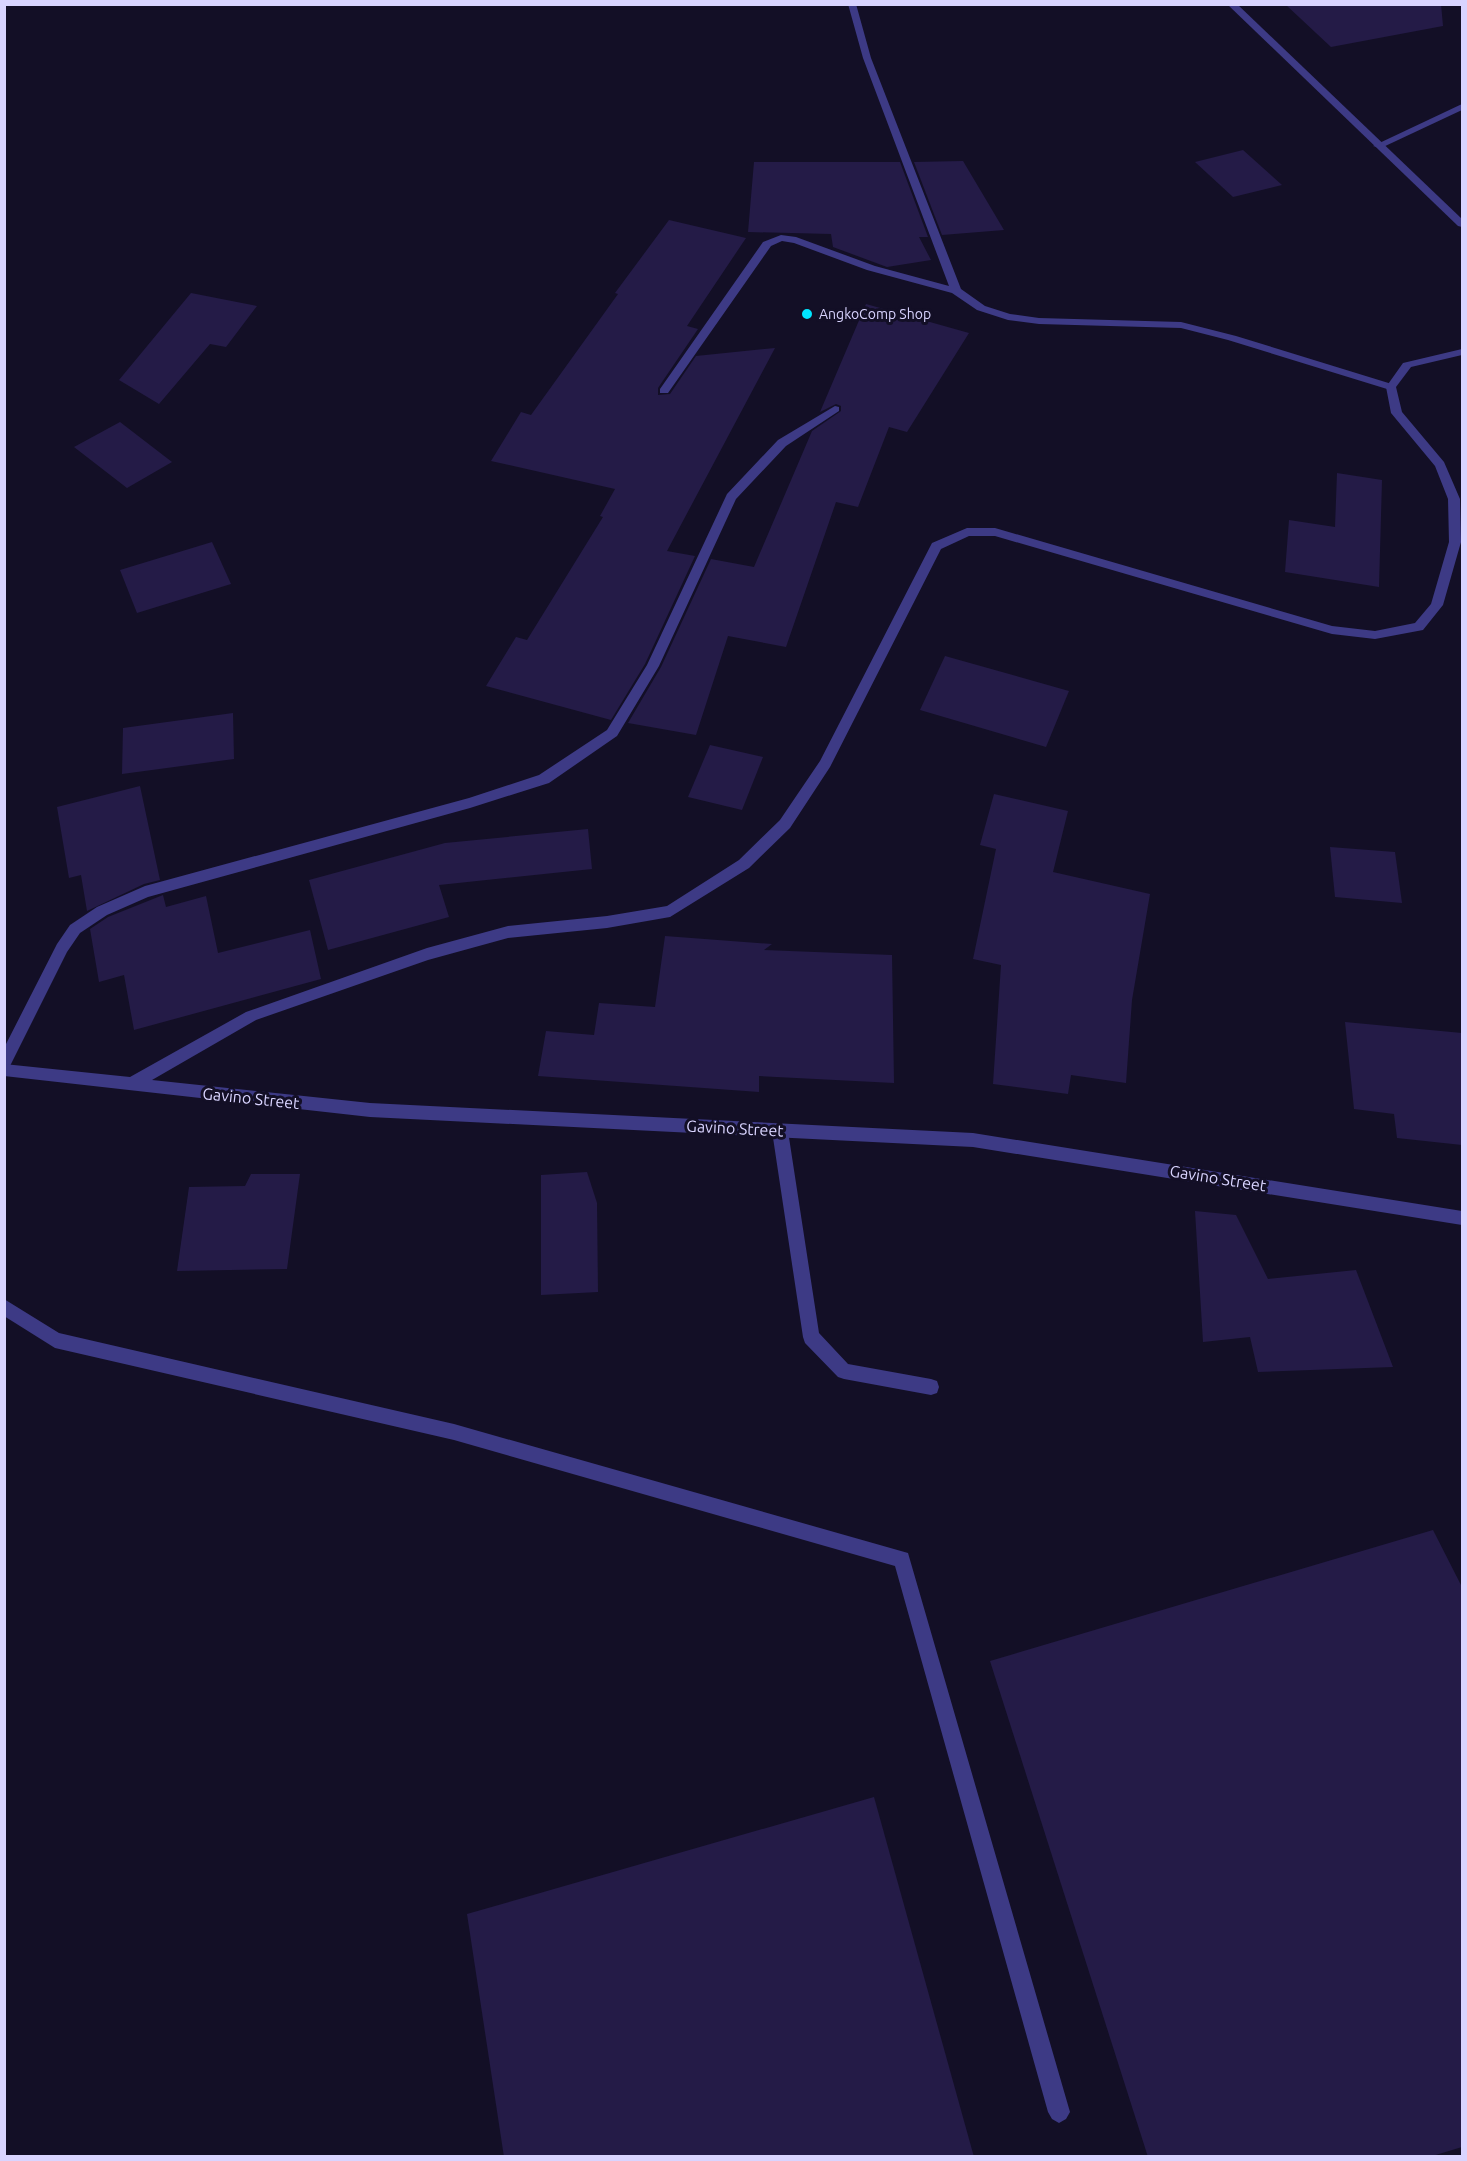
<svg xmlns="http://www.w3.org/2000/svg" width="1467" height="2161" font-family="Ubuntu,sans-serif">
<rect width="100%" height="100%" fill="#130f26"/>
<g fill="#241b47">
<polygon points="1285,4 1441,4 1443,26 1331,47"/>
<polygon points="1243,150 1282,185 1233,197 1195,162"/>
<polygon points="963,161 1004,230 942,235 914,162"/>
<polygon points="754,162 900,162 928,237 919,237 931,260 887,267 833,247 831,234 748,232"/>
<polygon points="669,220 746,238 687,326 698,329 658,388 658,395 670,394 696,356 775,348 667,551 695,556 645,664 611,720 486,686 516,637 527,640 603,517 600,516 615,489 491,461 521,412 531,415 618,294 615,293"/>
<polygon points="191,293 257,306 226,347 210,344 159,404 119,380"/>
<polygon points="866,304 969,333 907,432 889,427 858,507 836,502 786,647 728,636 696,735 628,723 661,667 711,559 754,567 812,431 841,411 841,406 836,404 820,412"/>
<polygon points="120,422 172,462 127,488 74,447"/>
<polygon points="1337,473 1382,480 1379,587 1285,572 1289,520 1335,527"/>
<polygon points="212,542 231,584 137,613 120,570"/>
<polygon points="945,656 1069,691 1046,747 920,710"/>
<polygon points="233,713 234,759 122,774 123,728"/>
<polygon points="710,745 763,757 742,810 688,797"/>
<polygon points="140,786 160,880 144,884 87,911 81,875 69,878 57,807"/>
<polygon points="994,794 1068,811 1053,872 1150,894 1132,1000 1126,1083 1071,1075 1068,1094 993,1084 1001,965 973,959 996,849 980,845"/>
<polygon points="588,829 592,869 439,885 449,917 328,950 309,880 445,843"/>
<polygon points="1330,847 1395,852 1402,903 1335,897"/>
<polygon points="163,895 166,907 206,896 218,953 310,930 321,979 134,1030 124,975 99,982 90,929 108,917"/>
<polygon points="665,936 772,944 764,950 892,955 894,1083 759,1076 759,1092 538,1076 546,1031 594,1035 599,1003 655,1007"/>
<polygon points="1345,1022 1462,1033 1462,1145 1397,1138 1394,1114 1354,1109"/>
<polygon points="587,1172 597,1203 598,1292 541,1295 541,1175"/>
<polygon points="251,1174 300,1174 287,1269 177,1271 189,1187 245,1186"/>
<polygon points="1195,1211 1236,1215 1268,1279 1356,1270 1393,1367 1258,1372 1250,1337 1203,1342"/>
<polygon points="1433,1530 1462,1587 1462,2147 1429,2157 1148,2157 990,1661"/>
<polygon points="874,1797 974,2157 504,2157 467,1914"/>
</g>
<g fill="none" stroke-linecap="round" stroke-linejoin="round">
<g fill="#3d3a85" fill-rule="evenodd">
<polygon points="780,1124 785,1126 788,1131 819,1333 848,1364 931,1379 937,1381 939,1387 937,1393 931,1395 844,1379 838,1377 805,1343 803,1337 772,1131 775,1126"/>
<polygon points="4,1299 59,1333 454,1424 908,1553 1070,2112 1066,2119 1059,2123 1052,2119 1048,2112 895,1566 454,1440 55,1348 4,1316"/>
</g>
<g fill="#3d3a85" fill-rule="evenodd">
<polygon points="848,4 856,4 871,58 961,289 985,306 1010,314 1039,318 1181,322 1236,336 1395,385 1395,389 1387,389 1228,340 1181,328 1039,324 1008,320 977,310 952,293 867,270 794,243 782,241 771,246 668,393 660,393 660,389 763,242 781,235 796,237 875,266 949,286 863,58"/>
<polygon points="1462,104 1462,110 1381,148 1373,146"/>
<polygon points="835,406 839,407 839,411 786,446 736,499 659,666 617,736 549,783 470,808 148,897 107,915 80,933 67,952 9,1068 4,1070 4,1048 57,944 70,925 97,907 145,886 469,798 539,775 607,730 647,665 727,494 778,440"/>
</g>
<g fill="#3d3a85" fill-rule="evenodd">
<polygon points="1227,4 1237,4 1462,219 1462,227 1458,226"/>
<polygon points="1462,349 1462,355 1411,367 1396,387 1402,412 1444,462 1460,499 1461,542 1443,605 1423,630 1375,639 1332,634 995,536 969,536 941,549 830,767 790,828 749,868 670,917 607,928 508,938 428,960 256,1020 152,1080 370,1103 973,1133 1462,1211 1462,1225 973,1147 370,1117 4,1076 4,1064 130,1077 246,1012 427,948 508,926 607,916 667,906 739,860 780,820 820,761 932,543 967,528 995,528 1332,626 1375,631 1415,623 1431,604 1449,542 1448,499 1435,466 1391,413 1386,387 1403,363"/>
</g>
</g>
<circle fill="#00e5ff" stroke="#130f26" stroke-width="2" cx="807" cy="314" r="6"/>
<g text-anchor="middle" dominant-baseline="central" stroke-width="6" stroke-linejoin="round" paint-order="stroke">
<g font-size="14" fill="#d9d4ff" stroke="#130f26" text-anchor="start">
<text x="819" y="314">AngkoComp Shop</text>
</g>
<g font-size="16" fill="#d9d4ff" stroke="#130f26">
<text transform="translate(251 1098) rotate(6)">Gavino Street</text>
<text transform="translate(735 1128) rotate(3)">Gavino Street</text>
<text transform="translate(1218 1178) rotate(9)">Gavino Street</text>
</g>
</g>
<rect width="1467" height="2161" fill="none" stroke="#d9d4ff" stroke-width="12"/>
</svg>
